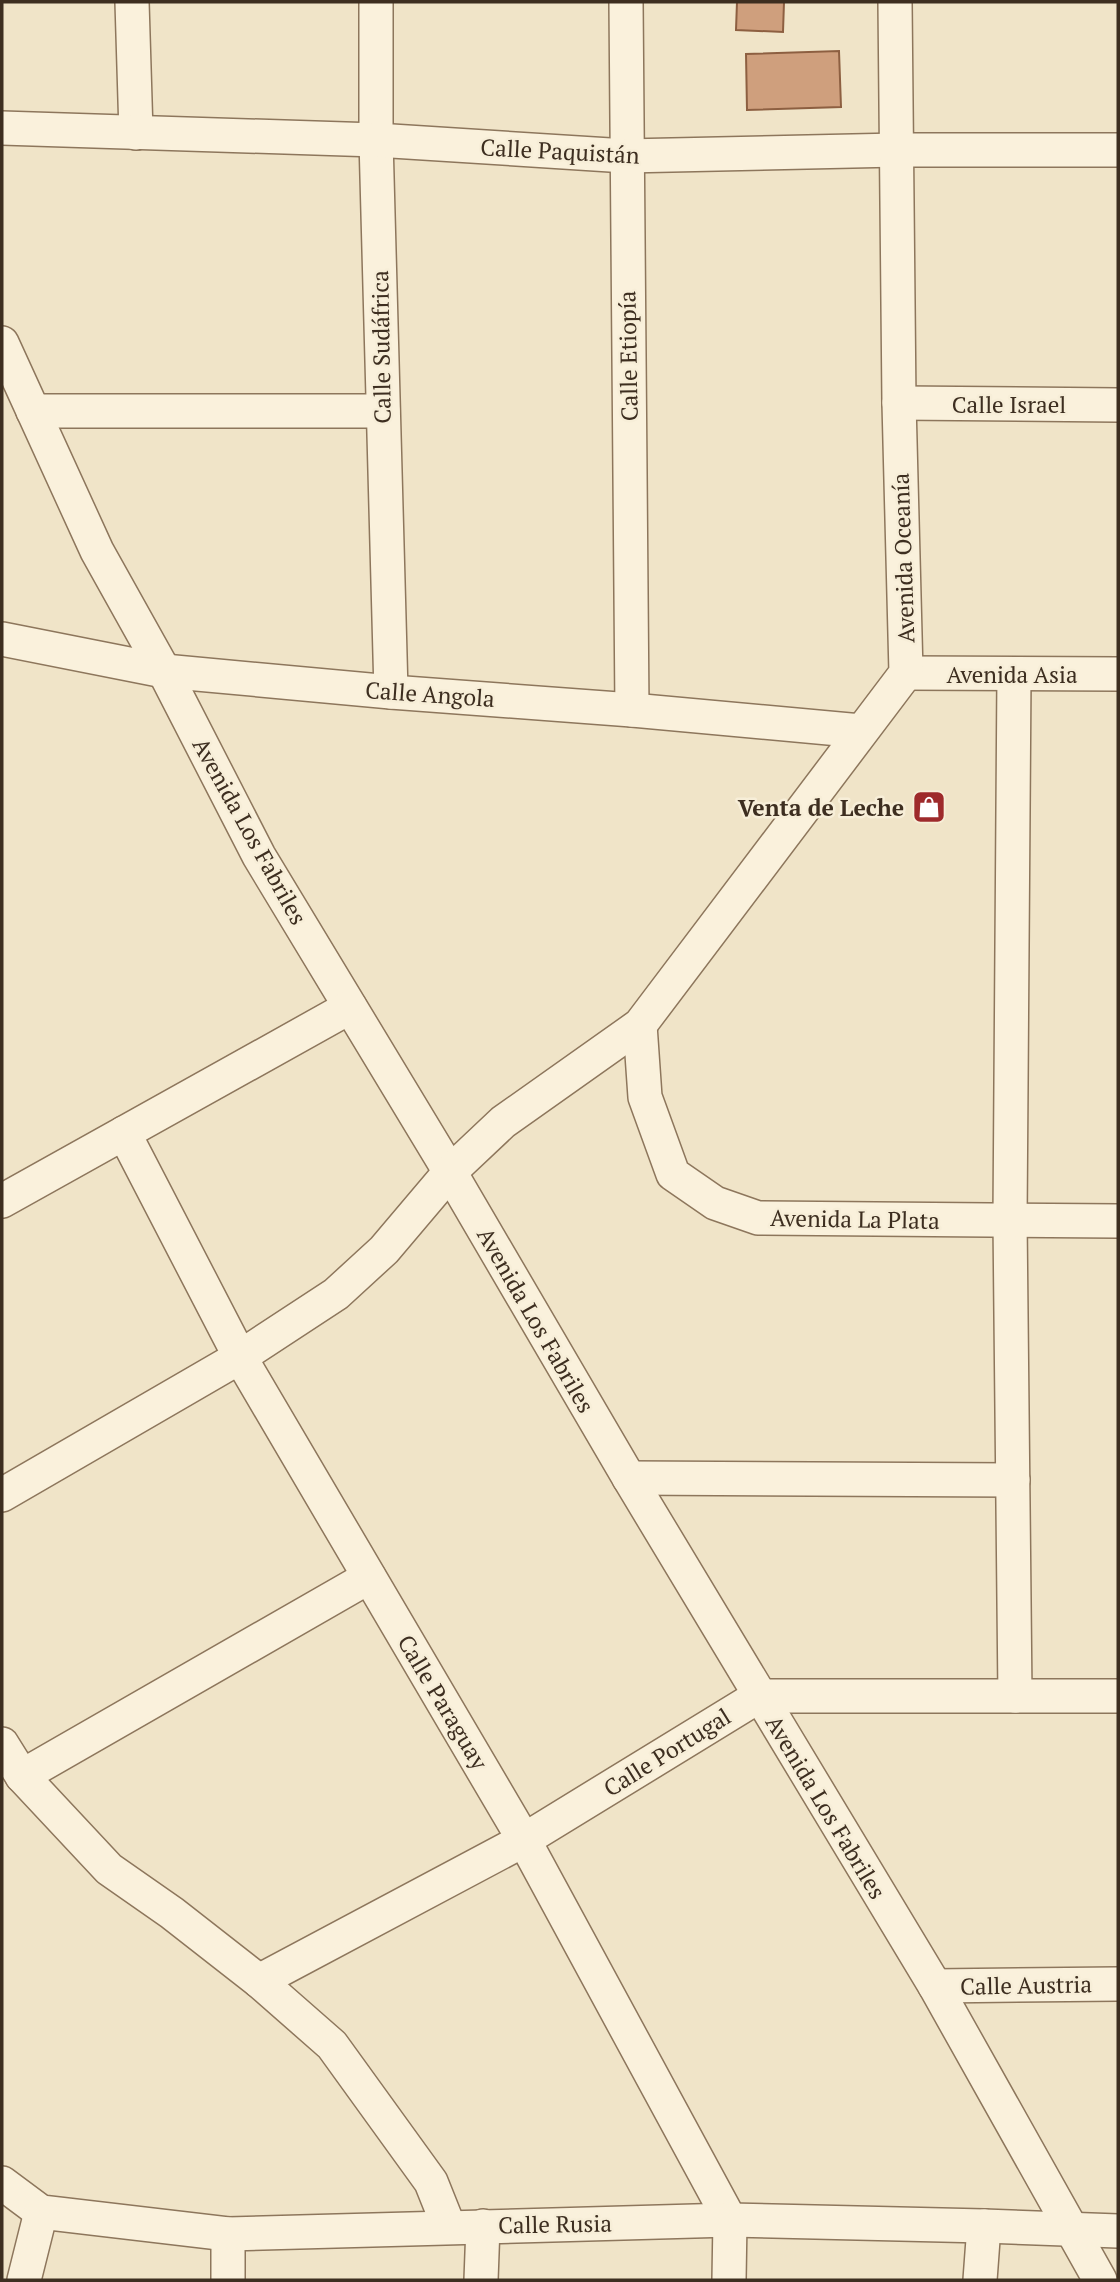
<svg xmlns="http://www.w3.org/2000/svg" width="1120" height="2282" font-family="'PT Serif',serif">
<rect width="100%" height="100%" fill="#f0e4c8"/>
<g fill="#cf9f7d" stroke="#8d5f41" stroke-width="2">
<polygon points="737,2 784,2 783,32 736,30"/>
<polygon points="839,51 841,107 747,110 746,54"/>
</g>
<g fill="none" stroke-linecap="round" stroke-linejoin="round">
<defs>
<g id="street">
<polyline points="132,2 136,133"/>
<polyline points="376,2 376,140 391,692"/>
<polyline points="626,2 632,710"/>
<polyline points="2,128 376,140 626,156 898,150 1118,150"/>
<polyline points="2,343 97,551 164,671 259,856 450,1172 629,1478 935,1986 1100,2280"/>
<polyline points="899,403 1118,405"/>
<polyline points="33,411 383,411"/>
<polyline points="2,639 164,671 391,692 632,710 861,731"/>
<polyline points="906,673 1118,674"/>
<polyline points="1014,674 1010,1220 1015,1696"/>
<polyline points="640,1025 645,1097 673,1174 715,1203 758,1218 1118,1221"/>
<polyline points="124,1133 240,1357 524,1840 730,2220 729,2280"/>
<polyline points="2,1201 350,1007"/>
<polyline points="629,1478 1013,1480"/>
<polyline points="2,1495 240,1357 336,1294 384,1250 450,1172 503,1122 640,1025 906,673 899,403 895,2"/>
<polyline points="2,1744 22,1776 109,1869 172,1913 259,1981 332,2045 431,2182 449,2227"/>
<polyline points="22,1776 369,1577"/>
<polyline points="259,1981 524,1840 759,1696 1118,1696"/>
<polyline points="935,1986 1118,1984"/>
<polyline points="2,2183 41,2212 228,2234 730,2220 984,2226 1118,2231"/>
<polyline points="24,2280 41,2212"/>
<polyline points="228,2280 228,2234"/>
<polyline points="481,2280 483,2226"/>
<polyline points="980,2280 984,2226"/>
</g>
</defs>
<use href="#street" stroke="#8d765c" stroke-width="36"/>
<use href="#street" stroke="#faf1dc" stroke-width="33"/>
</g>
<defs>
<symbol id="shop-square" viewBox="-11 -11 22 22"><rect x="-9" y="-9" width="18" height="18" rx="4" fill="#9e2a2b" stroke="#f7eed8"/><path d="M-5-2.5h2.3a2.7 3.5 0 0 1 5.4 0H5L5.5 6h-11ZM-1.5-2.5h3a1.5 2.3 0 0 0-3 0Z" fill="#fff"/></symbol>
</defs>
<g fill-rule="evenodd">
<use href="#shop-square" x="910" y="788" width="38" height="38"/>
</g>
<g text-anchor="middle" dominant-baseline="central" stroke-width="5" stroke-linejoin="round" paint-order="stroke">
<g font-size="23" fill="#3d2e20" stroke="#f7eed8">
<text transform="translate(560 151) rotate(3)">Calle Paquistán</text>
<text transform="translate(381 347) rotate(-91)">Calle Sudáfrica</text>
<text transform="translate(628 356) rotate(-91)">Calle Etiopía</text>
<text x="1009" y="404">Calle Israel</text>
<text transform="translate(903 558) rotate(-92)">Avenida Oceanía</text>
<text x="1012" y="674">Avenida Asia</text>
<text transform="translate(430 694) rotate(4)">Calle Angola</text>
<text transform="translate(250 831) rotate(61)">Avenida Los Fabriles</text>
<text transform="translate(855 1219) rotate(1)">Avenida La Plata</text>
<text transform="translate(536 1320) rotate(60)">Avenida Los Fabriles</text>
<text transform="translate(443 1702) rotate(59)">Calle Paraguay</text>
<text transform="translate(667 1752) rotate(-32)">Calle Portugal</text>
<text transform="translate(826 1807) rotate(59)">Avenida Los Fabriles</text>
<text transform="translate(1026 1985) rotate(-1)">Calle Austria</text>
<text transform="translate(555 2224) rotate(-1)">Calle Rusia</text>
</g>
<g font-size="23" font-weight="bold" fill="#3d2e20" stroke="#f7eed8" text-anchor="end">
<text x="904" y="807">Venta de Leche</text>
</g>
</g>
<rect width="1120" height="2282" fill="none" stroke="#3d2e20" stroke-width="7"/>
</svg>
